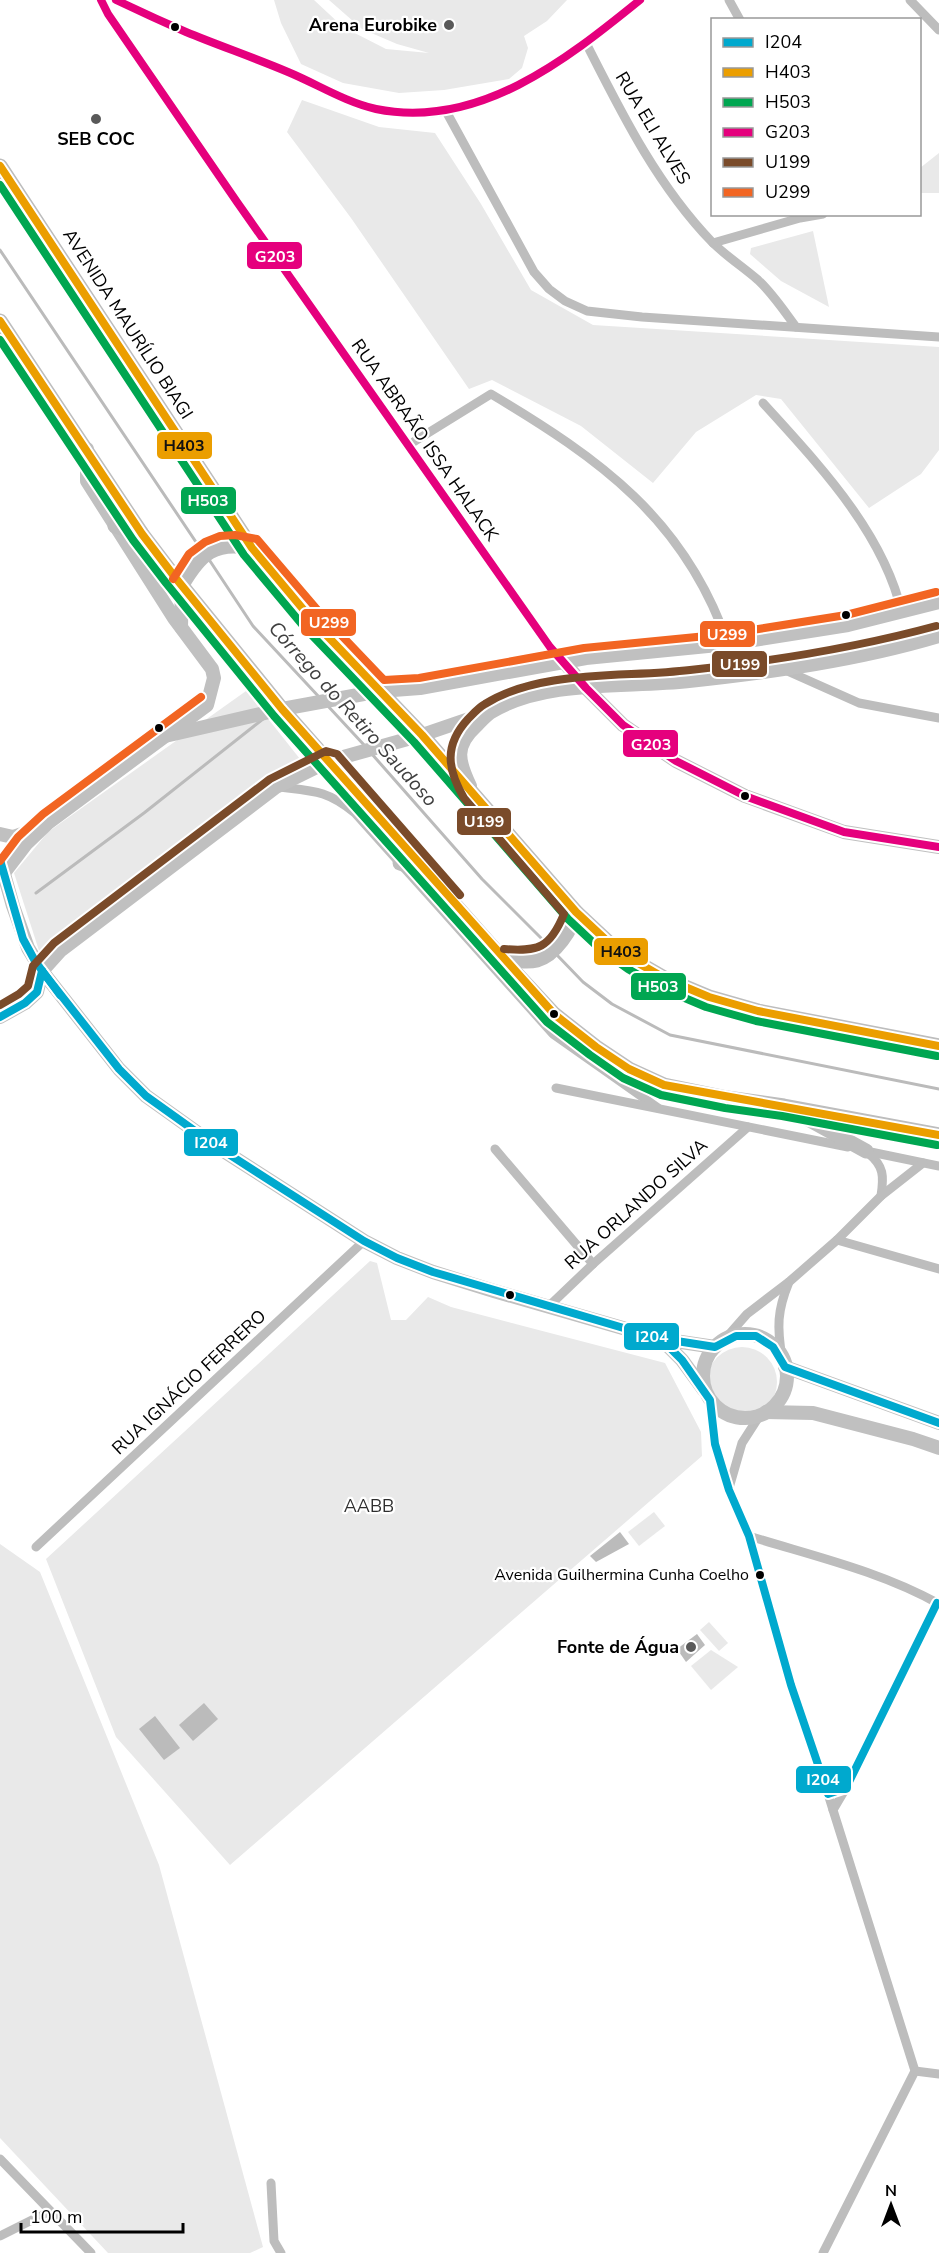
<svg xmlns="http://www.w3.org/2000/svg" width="939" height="2253" font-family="'Nunito Sans',sans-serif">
<rect width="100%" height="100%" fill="#fff"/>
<g fill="#e9e9e9">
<polygon points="274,0 314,0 343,27 386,49 429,53 397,44 362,29 329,0 567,0 547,21 524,36 528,48 522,68 509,79 444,90 399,93 343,83 301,64 281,23"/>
<polygon points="302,100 379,127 435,133 481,204 531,290 593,325 939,347 939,450 921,474 869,508 781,399 756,395 696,432 653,483 581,426 492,380 469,389 351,218 287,132"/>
<polygon points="939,153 939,193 920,193 920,168"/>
<polygon points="813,231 829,307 781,281 750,254 751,248"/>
<polygon points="246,691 300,759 42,960 14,873 48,832"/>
<polygon points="370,1261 377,1263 391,1320 406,1320 428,1297 451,1307 665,1363 701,1432 702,1456 230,1865 116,1737 46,1559"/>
<circle cx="742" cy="1382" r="35"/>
<polygon points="654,1512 665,1526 639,1546 628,1532"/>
<polygon points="0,1544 40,1572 159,1865 263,2247 250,2253 108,2253 0,2138"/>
<polygon points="709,1622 728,1643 719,1651 700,1630"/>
<polygon points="711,1650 738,1667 711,1690 691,1666"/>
</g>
<g fill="#bbb">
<polygon points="620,1532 629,1544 596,1562 590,1556"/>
<polygon points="697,1634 705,1645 686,1662 677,1649"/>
<polygon points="204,1703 218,1719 193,1741 179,1725"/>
<polygon points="155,1716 180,1748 164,1760 139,1729"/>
</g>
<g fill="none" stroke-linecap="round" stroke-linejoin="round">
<g stroke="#bbb" stroke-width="3">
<polyline points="0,250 202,551"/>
<polyline points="208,558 253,626 320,698"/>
<polyline points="327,705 365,746"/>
<polyline points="371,753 482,879 550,947"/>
<polyline points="36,893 144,813 263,719"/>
<polyline points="556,954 583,982 612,1004 670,1035 939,1089"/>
</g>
<g stroke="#bdbdbd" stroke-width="9">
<path d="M101,0L108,14C252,227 401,437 550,647L564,662"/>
<path d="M116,0C136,9 155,18 174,27C212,43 251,56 289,72C318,84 346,102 377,109C475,133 570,58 640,0"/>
<polyline points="729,0 740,20"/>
<polyline points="910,0 939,30"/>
<path d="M587,45C622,114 657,185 712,242C726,256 743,267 758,280C773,294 784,311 796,327"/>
<polyline points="447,113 534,272 549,289 565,301 587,311 642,317 939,337"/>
<polyline points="713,243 800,218 823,214"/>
<path d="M763,403C818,464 883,531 902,613"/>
<path d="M407,446L491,394C600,459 685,519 728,644"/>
<polyline points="785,670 859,703 939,718"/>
<polyline points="336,777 351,808"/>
<path d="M279,787C313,791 327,790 355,813L553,1034L658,1108"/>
<polyline points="556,1088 848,1147"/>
<polyline points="495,1149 593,1264"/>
<polyline points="861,1150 939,1166"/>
<path d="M868,1153C884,1166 884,1176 881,1196"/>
<polyline points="837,1240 939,1269"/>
<polyline points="548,1307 593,1264 748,1127"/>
<polyline points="725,1339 747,1314 790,1281 837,1240 881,1196 923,1163"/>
<path d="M782,1358C777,1327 777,1311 789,1282"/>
<polyline points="710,1400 715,1444 729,1490 749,1536 791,1685 828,1794 915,2071 823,2253"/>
<polyline points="729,1488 742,1443 760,1415"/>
<path d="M749,1536C813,1556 880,1571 939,1604"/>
<polyline points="36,1547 364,1241"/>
<polyline points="833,1810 846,1788 937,1603"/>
<polyline points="915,2071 939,2074"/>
<polyline points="0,2159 91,2253"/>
<polyline points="271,2183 274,2241 281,2253"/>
<polyline points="0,2236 50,2211"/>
</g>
<g stroke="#c0c0c0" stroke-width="14">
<polyline points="181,627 182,585"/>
<polyline points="564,662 586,688 623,725 676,761 745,796 844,832 939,847"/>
<polyline points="165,736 282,709 380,691 420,688 586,658 728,644 848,625 939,602"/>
<path d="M470,786C458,761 454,746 476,726C481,721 487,714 493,711C547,679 627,688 689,681C772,672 859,660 939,636"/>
<polyline points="0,834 13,837 36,829"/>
<polyline points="0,860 13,906 28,948 42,971 119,1069 146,1096 216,1146 364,1241 397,1258 433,1272 494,1291 661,1339 715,1347"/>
<polyline points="0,878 26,844 49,822 207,705 214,678 212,669 174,618 87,481 87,449"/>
<polyline points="0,1017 25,1003 37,992 42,971 60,951 276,787 329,761 422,735 492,711"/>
<circle cx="745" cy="1376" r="42"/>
<polyline points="661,1339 682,1360 704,1390"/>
<polyline points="785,1367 939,1423"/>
<polyline points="766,1412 813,1413 913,1439 939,1448"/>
</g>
<g stroke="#bdbdbd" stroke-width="15">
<polyline points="0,166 252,548 313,621 422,735 576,912 607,941 633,960 666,979 709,997 758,1011 939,1046"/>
<polyline points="0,321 142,534 174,576 282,709 503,959 554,1014 596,1047 629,1069 664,1085 727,1098 784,1106 939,1135"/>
<polyline points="115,526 142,534"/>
<path d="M182,585C200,554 215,540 252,548"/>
<polyline points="400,863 425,872"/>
<path d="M503,959C514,960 526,963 537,960C555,955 572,929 576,912"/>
<polyline points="797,1113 866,1151"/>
</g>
<defs>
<g id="bus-1">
<polyline points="0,860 23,939 35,961 60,995"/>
<polyline points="42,971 119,1069 146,1096 216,1146 364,1241 397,1258 433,1272 661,1339 682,1360 710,1400 715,1444 729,1490 749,1536 791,1685 828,1794 846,1788 937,1603 939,1604"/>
<polyline points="0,1017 25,1003 37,992 42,971"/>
<polyline points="651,1337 715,1347 736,1336 756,1336 773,1347 785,1367 939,1423"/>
</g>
<g id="bus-2">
<polyline points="0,166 252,548 313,621 422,735 576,912 607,941 633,960 666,979 709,997 758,1011 939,1046"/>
<polyline points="0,321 142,534 174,576 282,709 554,1014 596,1047 629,1069 664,1085 939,1135"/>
</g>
<g id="bus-3">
<polyline points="0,185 244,555 305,628 414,742 568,919 600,949 628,969 661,988 706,1007 756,1021 937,1056"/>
<polyline points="0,340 133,540 166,583 274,716 547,1022 590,1055 623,1078 661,1095 725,1108 782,1116 937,1145"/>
</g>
<g id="bus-4">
<polyline points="101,0 108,14 237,202 550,647 586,688 623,725 676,761 745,796 844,832 939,847"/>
<path d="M116,0C139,11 163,22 186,32C220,46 255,58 288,72C317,84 345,102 376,109C478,130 566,60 640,0"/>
</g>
<g id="bus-5">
<path d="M504,949C538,952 550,948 564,914L464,798C447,769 444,745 468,719C473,714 478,708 485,704C541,669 625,678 690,670C773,661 855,648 936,626"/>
<polyline points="0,1005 19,994 28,986 33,966 54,943 270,779 326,751 337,754 460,895"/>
</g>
<g id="bus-6">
<polyline points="173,579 189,554 205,542 220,536 235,535 257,539 321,614 384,680 419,678 584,648 727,634 846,615 936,592"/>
<polyline points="0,861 18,837 43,814 201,697"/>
</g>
</defs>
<use href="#bus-1" stroke="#fff" stroke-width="12"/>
<use href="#bus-2" stroke="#fff" stroke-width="12"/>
<use href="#bus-3" stroke="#fff" stroke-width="12"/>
<use href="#bus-4" stroke="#fff" stroke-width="12"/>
<use href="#bus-5" stroke="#fff" stroke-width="12"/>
<use href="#bus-6" stroke="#fff" stroke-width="12"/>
<use href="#bus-1" stroke="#00a9ce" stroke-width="8"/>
<use href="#bus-2" stroke="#eb9e00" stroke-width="8"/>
<use href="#bus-3" stroke="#00a651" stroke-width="8"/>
<use href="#bus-4" stroke="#e5007d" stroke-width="8"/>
<use href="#bus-5" stroke="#7a4b2a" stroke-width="8"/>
<use href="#bus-6" stroke="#f26522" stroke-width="8"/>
</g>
<g fill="#595959" stroke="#fff" stroke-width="2">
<circle cx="449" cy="25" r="6"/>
<circle cx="96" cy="119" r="6"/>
<circle cx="691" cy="1647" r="6"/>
</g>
<g fill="#000" stroke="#fff" stroke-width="2">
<circle cx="175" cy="27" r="5"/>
<circle cx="846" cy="615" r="5"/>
<circle cx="159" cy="728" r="5"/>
<circle cx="745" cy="796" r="5"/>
<circle cx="554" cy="1014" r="5"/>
<circle cx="510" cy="1295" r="5"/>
<circle cx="760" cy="1575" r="5"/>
</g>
<g text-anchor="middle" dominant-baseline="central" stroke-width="4.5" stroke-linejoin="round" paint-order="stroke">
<g font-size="16" fill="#000" stroke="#fff" text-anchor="end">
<text x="749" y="1575">Avenida Guilhermina Cunha Coelho</text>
</g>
<g font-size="18" font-weight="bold" fill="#000" stroke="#fff" text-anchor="end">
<text x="437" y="25">Arena Eurobike</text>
<text x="96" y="139" text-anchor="middle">SEB COC</text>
<text x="679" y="1647">Fonte de Água</text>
</g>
<g font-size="18" fill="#000" stroke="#fff">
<text transform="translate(653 128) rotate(59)">RUA ELI ALVES</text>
<text transform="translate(128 324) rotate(57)">AVENIDA MAURÍLIO BIAGI</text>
<text transform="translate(425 440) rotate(55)">RUA ABRAÃO ISSA HALACK</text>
<text transform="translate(636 1204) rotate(-42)">RUA ORLANDO SILVA</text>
<text transform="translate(189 1382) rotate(-43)">RUA IGNÁCIO FERRERO</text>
</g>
<g font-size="18" fill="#2e2e2e" stroke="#fff">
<text x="369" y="1506">AABB</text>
</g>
<g font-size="20" font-style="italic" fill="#3f3f3f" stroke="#fff">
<text transform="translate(353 714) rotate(48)">Córrego do Retiro Saudoso</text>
</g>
</g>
<g stroke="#fff" stroke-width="2">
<rect x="246" y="241" width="57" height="29" rx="6" fill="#e5007d"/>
<rect x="156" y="431" width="57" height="29" rx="6" fill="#eb9e00"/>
<rect x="180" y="486" width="57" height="29" rx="6" fill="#00a651"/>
<rect x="300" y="608" width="57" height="29" rx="6" fill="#f26522"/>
<rect x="699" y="620" width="57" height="28" rx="6" fill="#f26522"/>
<rect x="711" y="650" width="57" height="28" rx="6" fill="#7a4b2a"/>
<rect x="622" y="729" width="57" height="29" rx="6" fill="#e5007d"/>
<rect x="456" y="807" width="56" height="29" rx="6" fill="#7a4b2a"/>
<rect x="593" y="937" width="56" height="29" rx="6" fill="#eb9e00"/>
<rect x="630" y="972" width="57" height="29" rx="6" fill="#00a651"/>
<rect x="183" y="1128" width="56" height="29" rx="6" fill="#00a9ce"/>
<rect x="623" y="1322" width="57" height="29" rx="6" fill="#00a9ce"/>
<rect x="795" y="1765" width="57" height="29" rx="6" fill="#00a9ce"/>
</g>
<g font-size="16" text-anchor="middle" font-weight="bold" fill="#fff">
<text x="275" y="262">G203</text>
<text x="208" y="506">H503</text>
<text x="329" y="628">U299</text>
<text x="727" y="640">U299</text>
<text x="740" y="670">U199</text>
<text x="651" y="750">G203</text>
<text x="484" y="827">U199</text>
<text x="658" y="992">H503</text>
<text x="211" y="1148">I204</text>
<text x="652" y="1342">I204</text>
<text x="823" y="1785">I204</text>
</g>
<g font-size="16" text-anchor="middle" font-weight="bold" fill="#111">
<text x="184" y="451">H403</text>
<text x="621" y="957">H403</text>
</g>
<rect x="711" y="18" width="210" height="198" fill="#ffffff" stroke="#999999" stroke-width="1.5"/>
<rect x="723" y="38" width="30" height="9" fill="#00a9ce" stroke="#999999" stroke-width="1.5"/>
<text x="765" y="48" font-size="18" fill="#000000">I204</text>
<rect x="723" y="68" width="30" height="9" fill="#eb9e00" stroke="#999999" stroke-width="1.5"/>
<text x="765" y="78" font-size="18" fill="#000000">H403</text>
<rect x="723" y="98" width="30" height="9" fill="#00a651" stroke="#999999" stroke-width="1.5"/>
<text x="765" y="108" font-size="18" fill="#000000">H503</text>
<rect x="723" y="128" width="30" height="9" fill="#e5007d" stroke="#999999" stroke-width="1.5"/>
<text x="765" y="138" font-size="18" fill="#000000">G203</text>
<rect x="723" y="158" width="30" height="9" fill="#7a4b2a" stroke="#999999" stroke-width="1.5"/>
<text x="765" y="168" font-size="18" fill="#000000">U199</text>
<rect x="723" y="188" width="30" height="9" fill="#f26522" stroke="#999999" stroke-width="1.5"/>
<text x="765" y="198" font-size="18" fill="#000000">U299</text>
<g transform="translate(891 2205)" stroke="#ffffff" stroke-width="4.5" paint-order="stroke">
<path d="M0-4.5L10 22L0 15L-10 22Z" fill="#000000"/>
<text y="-9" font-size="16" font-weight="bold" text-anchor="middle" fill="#000000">N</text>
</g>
<path d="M21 2223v9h162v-9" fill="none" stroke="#000000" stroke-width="3"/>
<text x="30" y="2223" font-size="18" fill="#000000" stroke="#ffffff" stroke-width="4.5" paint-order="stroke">100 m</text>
</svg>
